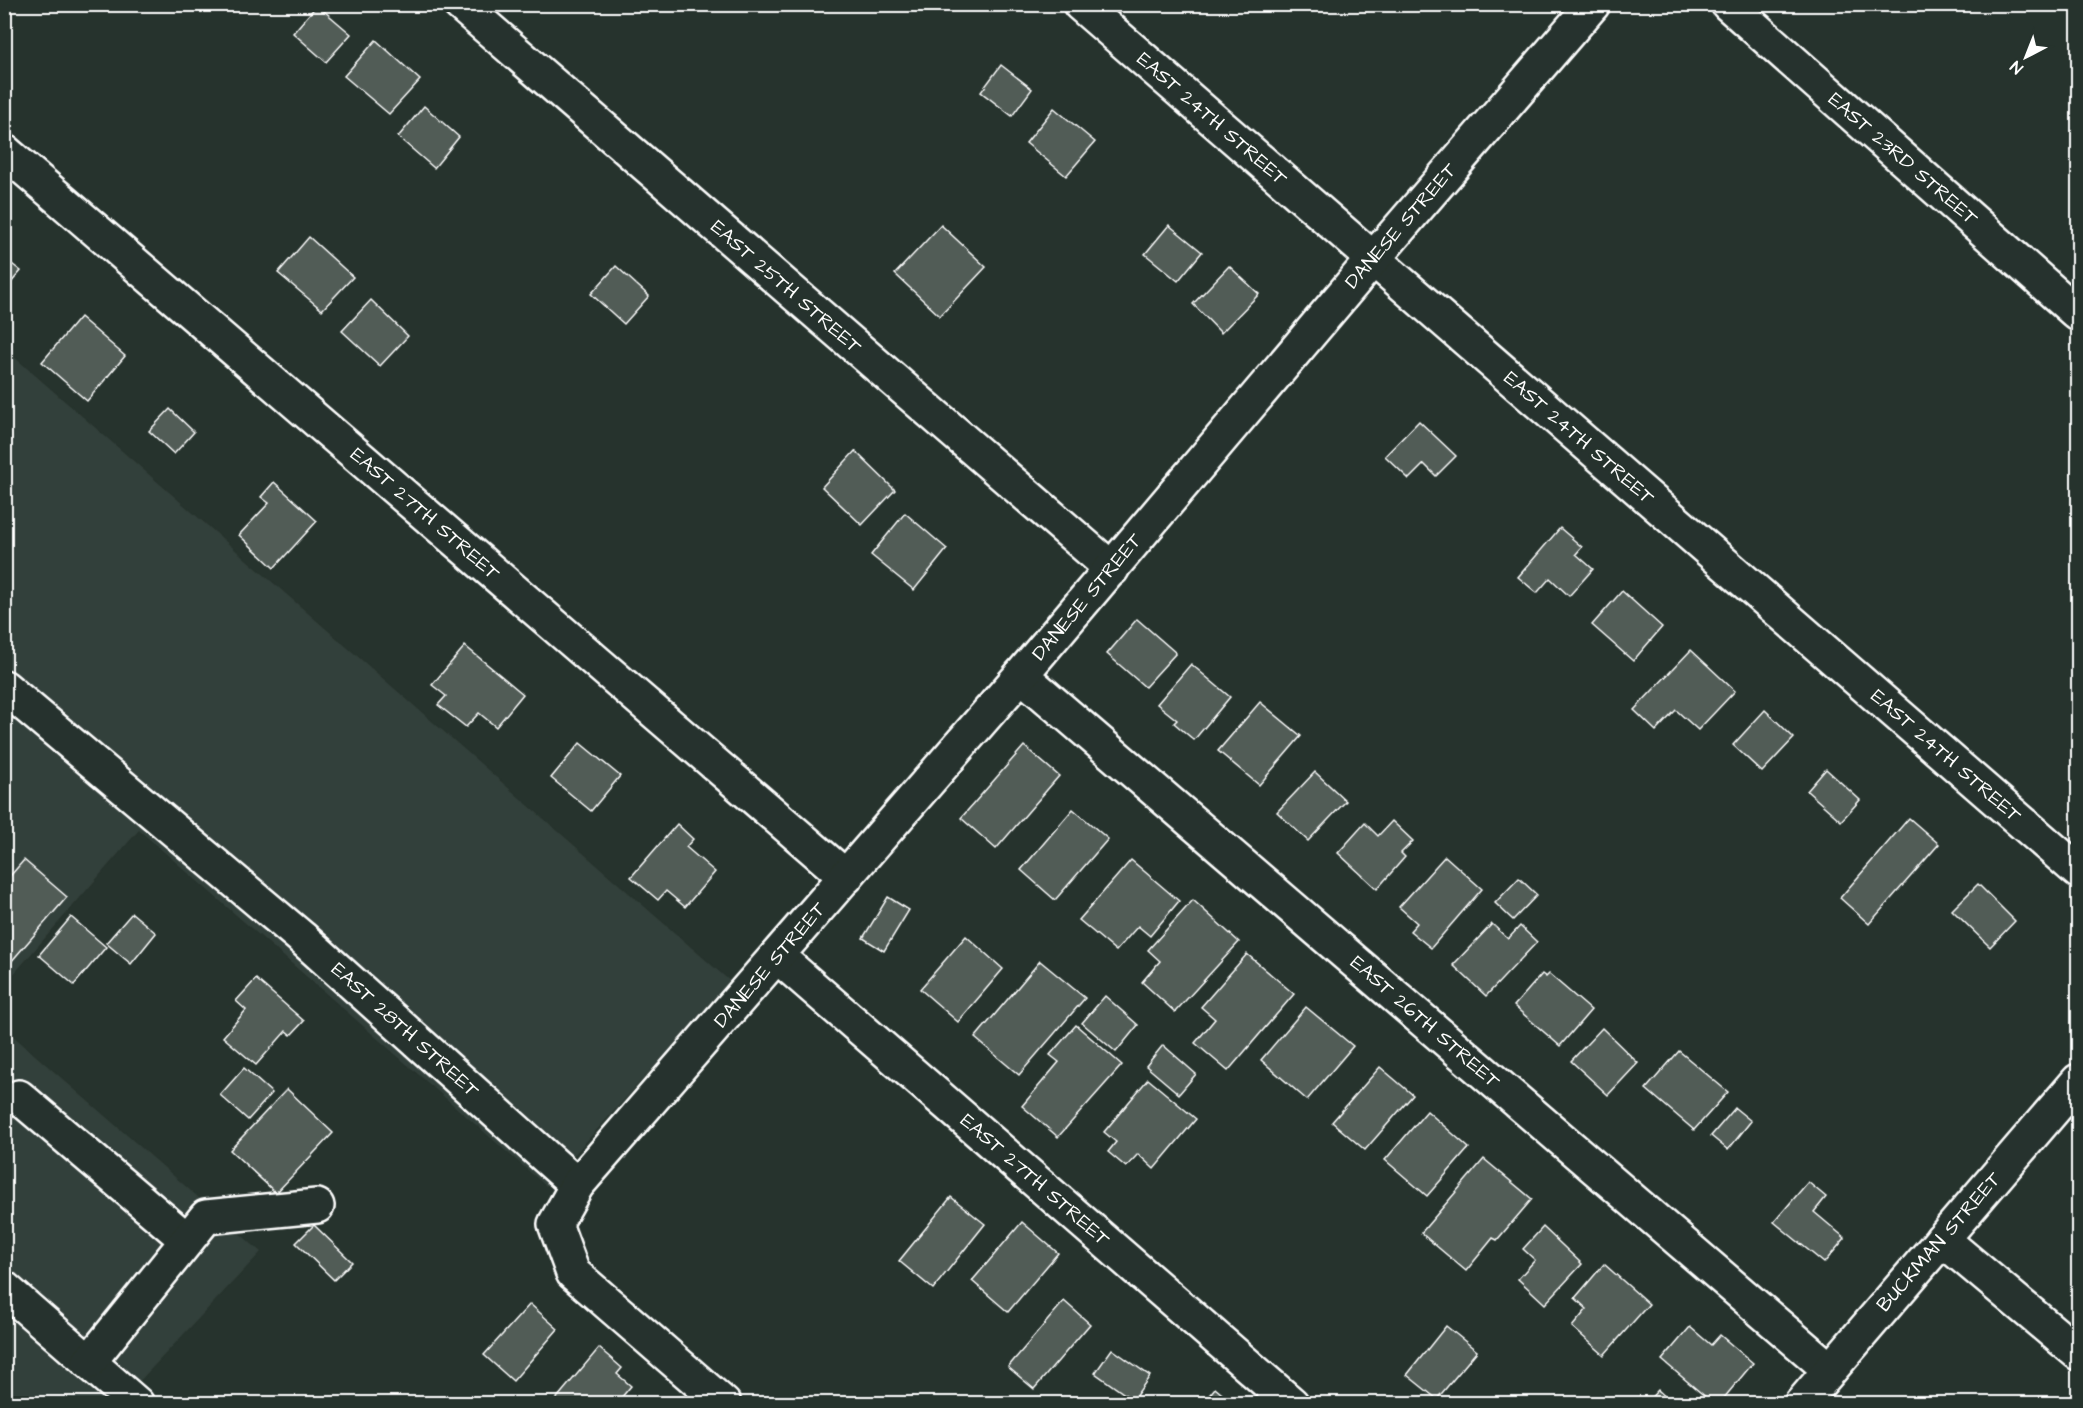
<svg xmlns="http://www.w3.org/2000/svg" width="2083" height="1408" font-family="'Architects Daughter',sans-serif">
<rect width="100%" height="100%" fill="#26332d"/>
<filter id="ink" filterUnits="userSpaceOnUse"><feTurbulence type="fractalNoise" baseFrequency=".0167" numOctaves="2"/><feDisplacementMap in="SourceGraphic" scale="12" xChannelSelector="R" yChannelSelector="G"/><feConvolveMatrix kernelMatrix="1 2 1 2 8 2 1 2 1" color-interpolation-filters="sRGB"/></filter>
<g filter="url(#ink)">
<g fill="#333f3a">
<polygon points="5,349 731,982 546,1186 139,830 5,984"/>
<polygon points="4,1028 261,1252 119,1403 5,1403"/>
</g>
<g fill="#515c57" stroke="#fff" stroke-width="1.5">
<polygon points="317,5 351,34 326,62 293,33"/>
<polygon points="376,40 420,80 389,114 344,76"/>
<polygon points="1001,65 1032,89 1012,116 981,92"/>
<polygon points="424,106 459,137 434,168 398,137"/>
<polygon points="1054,108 1095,142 1066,176 1026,143"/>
<polygon points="941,225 986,267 940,316 895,274"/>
<polygon points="1169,225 1202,252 1178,281 1145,254"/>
<polygon points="309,237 353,277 322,310 278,273"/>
<polygon points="4,258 21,271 4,291"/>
<polygon points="616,266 649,296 624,324 591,294"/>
<polygon points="1229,266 1259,294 1221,333 1193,304"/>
<polygon points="371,300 408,336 380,366 342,331"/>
<polygon points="80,317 125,356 87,401 42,362"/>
<polygon points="170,409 194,432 174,454 149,431"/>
<polygon points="1419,421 1456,456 1436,476 1424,464 1409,479 1385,456"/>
<polygon points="855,451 895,490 862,525 822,487"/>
<polygon points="274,482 317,521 274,568 239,535 269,503 261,497"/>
<polygon points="905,513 947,549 914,590 871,555"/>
<polygon points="1560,528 1582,547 1576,554 1593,569 1569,596 1550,578 1537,593 1518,577"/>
<polygon points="1622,591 1662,627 1633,661 1592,625"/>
<polygon points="1137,619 1176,653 1145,687 1107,654"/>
<polygon points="465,646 523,694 496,727 479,713 466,727 438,705 446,696 432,685"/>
<polygon points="1691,650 1735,691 1698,730 1676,710 1656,731 1634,710"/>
<polygon points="1191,664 1230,697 1194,740 1174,723 1177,720 1157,704"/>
<polygon points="1260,702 1301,736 1259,785 1218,751"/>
<polygon points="1765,710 1794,738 1762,772 1733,745"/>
<polygon points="580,743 620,776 591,811 551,778"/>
<polygon points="1024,746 1059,776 996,849 961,818"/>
<polygon points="1826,769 1860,800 1841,821 1807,791"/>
<polygon points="1315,772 1346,801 1308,841 1277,812"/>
<polygon points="1073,809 1108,839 1055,900 1021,870"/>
<polygon points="1909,818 1939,844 1869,924 1840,898"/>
<polygon points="1392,821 1413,841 1401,853 1405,857 1377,889 1338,853 1365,823 1378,836"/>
<polygon points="677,824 693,839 686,847 715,872 685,907 666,891 658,900 631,877"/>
<polygon points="1445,856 1482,889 1431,948 1410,931 1417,923 1399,907"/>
<polygon points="24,860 67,897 4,970 4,883"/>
<polygon points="1131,860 1179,901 1150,936 1138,926 1116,951 1079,920"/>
<polygon points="1519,878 1537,895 1513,920 1495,903"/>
<polygon points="1978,884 2015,921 1990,947 1952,910"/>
<polygon points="888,897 909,910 884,951 863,938"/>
<polygon points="1193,900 1239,942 1175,1012 1142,982 1160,961 1148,950"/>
<polygon points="132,913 156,933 131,964 106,943"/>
<polygon points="71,917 106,947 74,985 39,955"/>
<polygon points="1492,924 1508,939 1520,926 1537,942 1486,996 1453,965"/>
<polygon points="966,936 1003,969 958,1022 920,989"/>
<polygon points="1247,954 1294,994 1228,1071 1195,1043 1215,1019 1201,1007"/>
<polygon points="1040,961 1085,998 1019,1075 975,1038"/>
<polygon points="1542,974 1546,977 1549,974 1591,1010 1560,1046 1514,1006"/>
<polygon points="256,979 304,1021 291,1035 286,1031 256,1065 223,1037 246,1010 236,1001"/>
<polygon points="1105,996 1138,1025 1116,1052 1082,1023"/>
<polygon points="1306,1007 1353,1046 1307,1100 1261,1060"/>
<polygon points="1076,1025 1122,1065 1058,1137 1022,1106 1059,1062 1050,1055"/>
<polygon points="1602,1028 1638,1063 1608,1095 1571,1061"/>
<polygon points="1163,1045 1196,1074 1179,1094 1146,1066"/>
<polygon points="1679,1051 1728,1092 1694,1130 1646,1089"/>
<polygon points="1380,1067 1413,1095 1365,1150 1332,1122"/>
<polygon points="244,1068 272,1093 248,1120 220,1095"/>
<polygon points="1148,1079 1196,1119 1154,1169 1138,1154 1126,1167 1108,1152 1116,1142 1104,1132"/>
<polygon points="287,1089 333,1133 276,1193 230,1150"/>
<polygon points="1735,1108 1751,1121 1728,1150 1711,1136"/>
<polygon points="1427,1111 1469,1148 1427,1196 1385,1160"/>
<polygon points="1484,1159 1532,1199 1497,1240 1493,1238 1466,1271 1421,1233"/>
<polygon points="1808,1182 1826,1197 1814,1212 1845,1238 1824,1263 1774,1222"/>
<polygon points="951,1197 985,1224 933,1289 899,1261"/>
<polygon points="1022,1222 1058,1253 1008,1312 972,1281"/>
<polygon points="314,1225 352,1262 334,1280 296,1243"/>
<polygon points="1543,1227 1582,1264 1545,1304 1518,1279 1535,1260 1523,1249"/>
<polygon points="1604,1264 1649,1304 1604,1355 1572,1327 1587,1309 1575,1298"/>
<polygon points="1064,1301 1090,1324 1034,1389 1008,1367"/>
<polygon points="530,1304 558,1329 513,1381 484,1355"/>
<polygon points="1446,1326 1477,1351 1437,1399 1407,1375"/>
<polygon points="1690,1327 1711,1345 1720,1335 1753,1363 1719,1404 1714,1404 1662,1360"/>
<polygon points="599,1348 622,1368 617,1374 631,1386 616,1404 552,1404"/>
<polygon points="1112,1349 1150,1376 1133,1400 1095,1373"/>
<polygon points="1215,1388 1234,1404 1202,1404"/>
<polygon points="1658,1390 1673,1404 1645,1404"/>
</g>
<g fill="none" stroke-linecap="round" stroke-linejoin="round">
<defs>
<g id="minor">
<polyline points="460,4 1112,569"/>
<polyline points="1080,4 2078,871"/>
<polyline points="1728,4 2078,314"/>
<polyline points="4,151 846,877"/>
<polyline points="1021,675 1829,1369"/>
<polyline points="4,687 301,937 577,1185"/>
<polyline points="777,956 1292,1404"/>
<polyline points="19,1097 187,1240"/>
<polyline points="1942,1239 2078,1353"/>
<polyline points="4,1288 137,1404"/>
<polyline points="89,1362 206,1217 317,1206"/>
<polyline points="724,1404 573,1273 555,1224 577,1185 1021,675 1373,259 1593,4"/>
<polyline points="1801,1404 2078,1081"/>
</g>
</defs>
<use href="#minor" stroke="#fff" stroke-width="38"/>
<use href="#minor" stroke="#26332d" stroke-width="33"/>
</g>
</g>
<g text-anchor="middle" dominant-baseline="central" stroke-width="5" stroke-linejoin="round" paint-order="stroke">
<g font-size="20" fill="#fff" stroke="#26332d">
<text transform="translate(1212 119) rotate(41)">EAST 24TH STREET</text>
<text transform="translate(1903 159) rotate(41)">EAST 23RD STREET</text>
<text transform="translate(1401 226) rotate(-49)">DANESE STREET</text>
<text transform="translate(786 287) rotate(41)">EAST 25TH STREET</text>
<text transform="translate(1579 438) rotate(41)">EAST 24TH STREET</text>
<text transform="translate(425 514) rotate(41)">EAST 27TH STREET</text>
<text transform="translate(1087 597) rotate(-50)">DANESE STREET</text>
<text transform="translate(1946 756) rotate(41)">EAST 24TH STREET</text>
<text transform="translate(770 965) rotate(-49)">DANESE STREET</text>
<text transform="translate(1425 1022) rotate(41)">EAST 26TH STREET</text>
<text transform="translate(405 1030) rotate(42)">EAST 28TH STREET</text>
<text transform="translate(1035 1180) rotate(41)">EAST 27TH STREET</text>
<text transform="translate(1939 1242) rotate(-49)">BUCKMAN STREET</text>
</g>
</g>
<rect width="2083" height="1408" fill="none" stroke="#26332d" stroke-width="24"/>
<rect x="12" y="12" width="2059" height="1384" fill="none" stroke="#fff" stroke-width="2" filter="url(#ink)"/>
<g transform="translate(2026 57) rotate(222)" stroke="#26332d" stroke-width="4.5" paint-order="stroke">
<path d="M0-4.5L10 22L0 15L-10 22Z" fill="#ffffff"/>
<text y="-9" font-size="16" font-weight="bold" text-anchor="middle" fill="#ffffff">N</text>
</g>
</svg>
